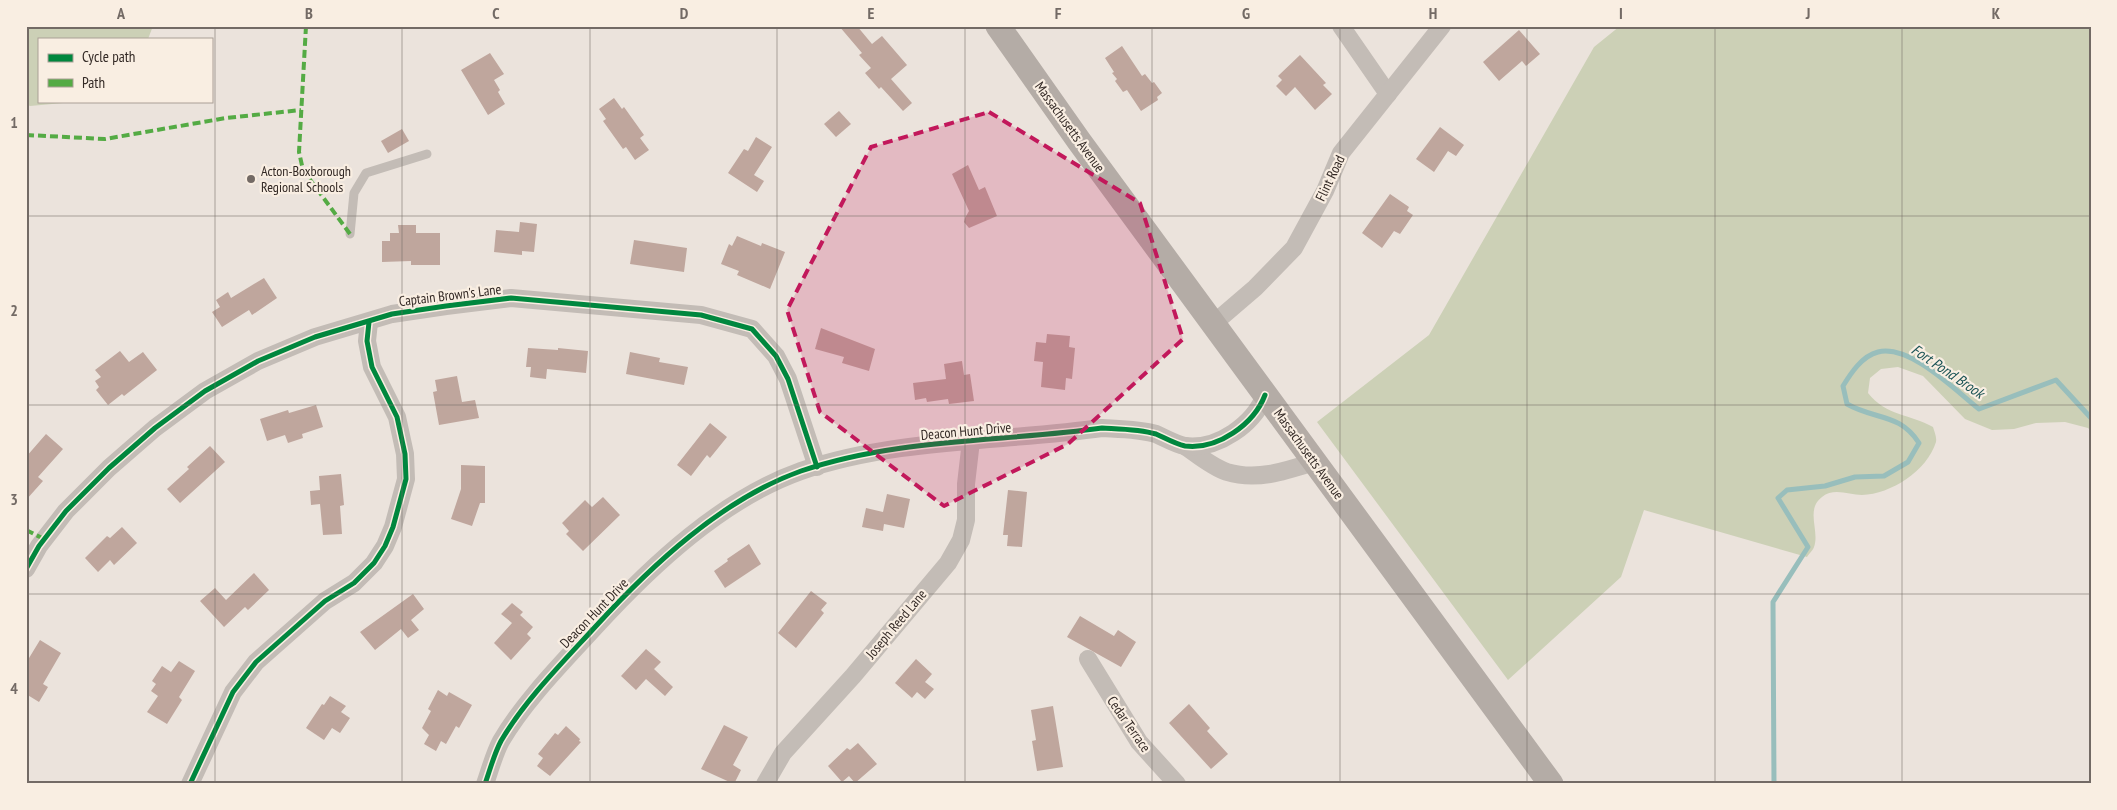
<svg xmlns="http://www.w3.org/2000/svg" width="2117" height="810" font-family="'PT Sans Narrow',sans-serif">
<rect width="100%" height="100%" fill="#ebe3dc"/>
<g fill="#ccd0b6">
<polygon points="26,26 153,26 148,39 39,39 39,101 85,101 30,106 26,104"/>
<path d="M1620,26H2091V431L2088,428L2065,422L2036,423L2014,429L1992,430L1965,419L1923,376L1898,367L1881,369L1870,378L1868,393C1886,416 1910,414 1933,427C1934,431 1937,437 1936,442C1927,471 1891,494 1862,495C1849,495 1834,487 1822,497C1805,510 1820,531 1814,547C1813,550 1809,554 1807,557L1644,510L1621,577L1508,680L1317,422L1429,335L1594,47Z"/>
</g>
<g fill="none" stroke-linecap="round" stroke-linejoin="round">
<path stroke="#98bebc" stroke-width="5" d="M1774,784L1773,602L1808,547L1778,498L1787,490L1825,486L1855,477L1884,476L1908,462L1919,443C1900,413 1875,420 1847,404L1843,386C1851,373 1862,356 1878,352C1910,344 1956,391 1979,409L2056,380L2091,418"/>
</g>
<g fill="#bfa69d">
<polygon points="839,26 857,26 872,44 882,36 907,65 891,79 912,103 903,111 881,87 879,89 865,73 871,68 859,55 862,53"/>
<polygon points="1519,30 1540,54 1526,66 1522,61 1499,81 1483,62"/>
<polygon points="1122,46 1142,76 1145,74 1152,83 1154,82 1162,93 1157,97 1158,100 1141,111 1127,90 1123,92 1115,81 1117,79 1112,73 1114,72 1105,58"/>
<polygon points="490,53 504,74 494,80 500,90 498,92 505,104 488,115 461,70"/>
<polygon points="1300,55 1326,83 1323,85 1332,94 1315,110 1295,87 1286,96 1276,86 1282,80 1278,76"/>
<polygon points="614,98 622,109 624,107 644,135 640,138 649,150 635,160 626,147 623,149 603,121 606,119 599,109"/>
<polygon points="839,111 851,124 836,137 824,124"/>
<polygon points="1440,127 1464,145 1456,156 1448,151 1434,172 1416,159"/>
<polygon points="402,129 409,141 388,153 381,141"/>
<polygon points="756,137 772,147 754,175 764,181 757,192 728,173 744,149 748,151"/>
<polygon points="968,165 979,190 985,187 997,216 969,228 964,222 965,218 969,211 952,174"/>
<polygon points="1390,194 1409,207 1407,211 1413,215 1400,234 1394,231 1382,248 1362,233"/>
<polygon points="520,222 537,224 534,252 522,251 522,255 494,252 496,230 519,232"/>
<polygon points="398,225 416,225 416,233 440,233 440,265 411,265 411,261 382,262 382,241 390,241 390,233 399,233"/>
<polygon points="737,236 761,246 762,243 785,252 770,289 737,275 739,271 721,264 729,244 732,246"/>
<polygon points="634,240 687,248 684,272 630,264"/>
<polygon points="264,278 277,298 252,315 249,310 222,327 212,312 220,307 216,300 228,292 231,298"/>
<polygon points="821,328 875,349 869,371 842,363 844,357 815,349"/>
<polygon points="1047,334 1070,336 1069,347 1075,348 1072,379 1066,378 1065,390 1041,387 1043,362 1034,361 1036,342 1046,343"/>
<polygon points="528,348 558,350 558,348 588,351 586,373 547,369 546,379 530,377 531,367 526,367"/>
<polygon points="120,351 129,362 143,352 157,370 124,396 122,394 108,405 96,390 99,387 95,381 101,377 95,370"/>
<polygon points="630,352 660,358 659,362 688,367 684,385 626,374"/>
<polygon points="962,361 964,375 970,374 974,401 949,404 948,399 927,402 926,398 915,400 913,383 946,379 944,364"/>
<polygon points="457,376 462,402 475,400 479,418 439,425 433,392 437,391 435,380"/>
<polygon points="316,405 323,427 302,434 303,438 288,443 285,435 267,441 260,419 288,410 289,413"/>
<polygon points="710,423 727,437 710,458 707,455 691,476 677,465"/>
<polygon points="46,434 63,449 38,477 43,481 26,500 26,457"/>
<polygon points="210,446 225,462 180,503 167,489 189,469 187,467"/>
<polygon points="461,465 485,466 485,503 480,503 472,526 451,519 461,489"/>
<polygon points="341,474 344,505 340,506 342,534 323,535 320,504 311,505 310,491 320,490 319,476"/>
<polygon points="1008,490 1027,492 1022,547 1007,546 1008,535 1003,535"/>
<polygon points="887,494 910,499 904,528 884,524 883,531 862,527 866,508 883,512"/>
<polygon points="603,497 620,515 583,551 566,534 569,531 562,523 585,500 592,507"/>
<polygon points="122,527 137,543 114,565 110,560 98,572 85,558 107,536 110,538"/>
<polygon points="749,544 761,564 725,588 714,571 728,561 727,559"/>
<polygon points="254,573 269,590 248,610 245,607 224,627 200,601 215,588 226,600"/>
<polygon points="811,591 827,603 821,610 824,613 796,648 778,633"/>
<polygon points="413,594 424,609 411,620 419,630 408,638 401,629 375,650 360,632"/>
<polygon points="512,603 523,612 520,615 533,627 527,634 531,638 511,660 494,643 512,623 501,614"/>
<polygon points="1080,616 1114,636 1118,630 1136,642 1121,667 1067,637"/>
<polygon points="40,640 61,653 43,684 48,687 39,702 26,694 26,663"/>
<polygon points="646,649 661,662 654,669 673,687 665,696 646,679 636,690 621,676"/>
<polygon points="916,659 932,674 925,682 934,689 925,699 917,692 912,698 895,683"/>
<polygon points="179,661 195,671 179,697 182,700 167,724 147,712 158,696 151,691 156,684 152,681 162,666 171,672"/>
<polygon points="438,690 447,696 449,692 472,705 459,728 456,726 446,744 441,741 436,751 424,744 429,735 422,728 431,711 428,709"/>
<polygon points="330,696 346,706 341,712 350,718 340,733 332,728 324,740 306,728 322,704 324,705"/>
<polygon points="1189,704 1210,728 1207,731 1228,754 1211,769 1169,723"/>
<polygon points="1053,706 1063,767 1037,771 1032,741 1036,740 1031,710"/>
<polygon points="724,725 748,737 733,765 741,770 734,784 701,769"/>
<polygon points="566,726 580,739 579,741 581,742 550,776 537,766 543,758 538,754 555,733 558,735"/>
<polygon points="858,743 877,764 855,783 849,776 842,782 828,766 847,748 850,750"/>
</g>
<g fill="none" stroke-linecap="round" stroke-linejoin="round">
<polyline stroke="#c3bcb6" stroke-width="9" points="350,234 354,193 366,173 427,154"/>
<g stroke="#c3bcb6" stroke-width="18">
<polyline points="1341,26 1388,94"/>
<polyline points="1213,324 1255,288 1294,248 1325,191 1341,153 1442,26"/>
<path d="M1185,446C1198,455 1212,467 1227,472C1257,481 1286,471 1314,462"/>
<polyline points="26,569 39,546 66,511 109,468 155,428 205,391 258,361 315,337 392,314 446,306 511,298 701,315 752,329 776,356 788,379 817,467"/>
<polyline points="1088,659 1139,742 1177,784"/>
<polyline points="190,784 233,692 256,662 325,601 354,583 374,563 385,546 393,527 406,479 405,454 397,417 372,367 367,341 369,322"/>
<path d="M485,784C490,770 494,754 501,741C525,700 564,661 596,626C651,566 722,499 801,471C897,438 1002,442 1102,428C1120,429 1139,429 1156,434C1165,438 1175,444 1185,446C1218,450 1254,424 1265,395"/>
<polyline points="765,784 783,753 853,676 948,563 961,540 966,520 966,484 971,441"/>
</g>
<polyline stroke="#b4aca6" stroke-width="25" points="998,26 1079,141 1551,784"/>
<g stroke="#54ab44" stroke-width="4" stroke-dasharray="8 4" stroke-linecap="butt">
<polyline points="306,26 299,152 303,170 350,234"/>
<polyline points="26,135 105,139 226,118 301,110"/>
<polyline points="26,530 44,539"/>
</g>
<defs>
<g id="cycleway">
<polyline points="26,569 39,546 66,511 109,468 155,428 205,391 258,361 315,337 392,314 446,306 511,298 701,315 752,329 776,356 788,379 817,467"/>
<polyline points="190,784 233,692 256,662 325,601 354,583 374,563 385,546 393,527 406,479 405,454 397,417 372,367 367,341 369,322"/>
<path d="M485,784C490,770 494,754 501,741C525,700 564,661 596,626C651,566 722,499 801,471C897,438 1002,442 1102,428C1120,429 1139,429 1156,434C1165,438 1175,444 1185,446C1218,450 1254,424 1265,395"/>
</g>
</defs>
<use href="#cycleway" stroke="#f9eee2" stroke-width="8"/>
<use href="#cycleway" stroke="#00873e" stroke-width="5"/>
</g>
<path fill="#c2185b" fill-opacity="0.2" stroke="#c2185b" stroke-width="4" stroke-dasharray="10 6" stroke-linejoin="round" d="M989,112L1140,203L1183,339L1068,444L944,506L820,412L787,310L871,147Z"/>
<path fill="none" stroke="#736a65" stroke-width="1" stroke-opacity="0.55" d="M215,26V784M402,26V784M590,26V784M777,26V784M965,26V784M1152,26V784M1340,26V784M1527,26V784M1715,26V784M1902,26V784M26,216H2091M26,405H2091M26,594H2091"/>
<circle fill="#736a65" stroke="#f9eee2" stroke-width="2" cx="251" cy="179" r="5"/>
<g text-anchor="middle" dominant-baseline="central" stroke-width="4.5" stroke-linejoin="round" paint-order="stroke">
<g font-size="14" fill="#332925" stroke="#f9eee2">
<text transform="translate(1070 127) rotate(54)">Massachusetts Avenue</text>
<text transform="translate(1330 178) rotate(-64)">Flint Road</text>
<text transform="translate(450 295) rotate(-7)">Captain Brown's Lane</text>
<text transform="translate(966 431) rotate(-5)">Deacon Hunt Drive</text>
<text transform="translate(1309 454) rotate(54)">Massachusetts Avenue</text>
<text transform="translate(594 613) rotate(-46)">Deacon Hunt Drive</text>
<text transform="translate(896 624) rotate(-50)">Joseph Reed Lane</text>
<text transform="translate(1129 724) rotate(55)">Cedar Terrace</text>
</g>
<g font-size="14" fill="#332925" stroke="#f9eee2" text-anchor="start">
<text x="261" y="171">Acton-Boxborough<tspan x="261" dy="16">Regional Schools</tspan></text>
</g>
<g font-size="15" font-style="italic" fill="#1a5355" stroke="#f9eee2">
<text transform="translate(1948 371) rotate(34)">Fort Pond Brook</text>
</g>
</g>
<rect width="2117" height="810" fill="none" stroke="#f9eee2" stroke-width="55"/>
<rect x="38" y="38" width="175" height="65" fill="#f9eee2" stroke="#aa9f96"/>
<rect x="48" y="54" width="25" height="8" fill="#00873e" stroke="#aa9f96"/>
<text x="82" y="62" font-size="15" fill="#332925">Cycle path</text>
<rect x="48" y="79" width="25" height="8" fill="#54ab44" stroke="#aa9f96"/>
<text x="82" y="88" font-size="15" fill="#332925">Path</text>
<rect x="28" y="28" width="2062" height="754" fill="none" stroke="#736a65" stroke-width="2"/>
<g font-size="16" text-anchor="middle" font-weight="bold" fill="#736a65">
<text x="121" y="19">A</text>
<text x="309" y="19">B</text>
<text x="496" y="19">C</text>
<text x="684" y="19">D</text>
<text x="871" y="19">E</text>
<text x="1058" y="19">F</text>
<text x="1246" y="19">G</text>
<text x="1433" y="19">H</text>
<text x="1621" y="19">I</text>
<text x="1808" y="19">J</text>
<text x="1996" y="19">K</text>
<text x="14" y="128">1</text>
<text x="14" y="316">2</text>
<text x="14" y="505">3</text>
<text x="14" y="694">4</text>
</g>
</svg>
